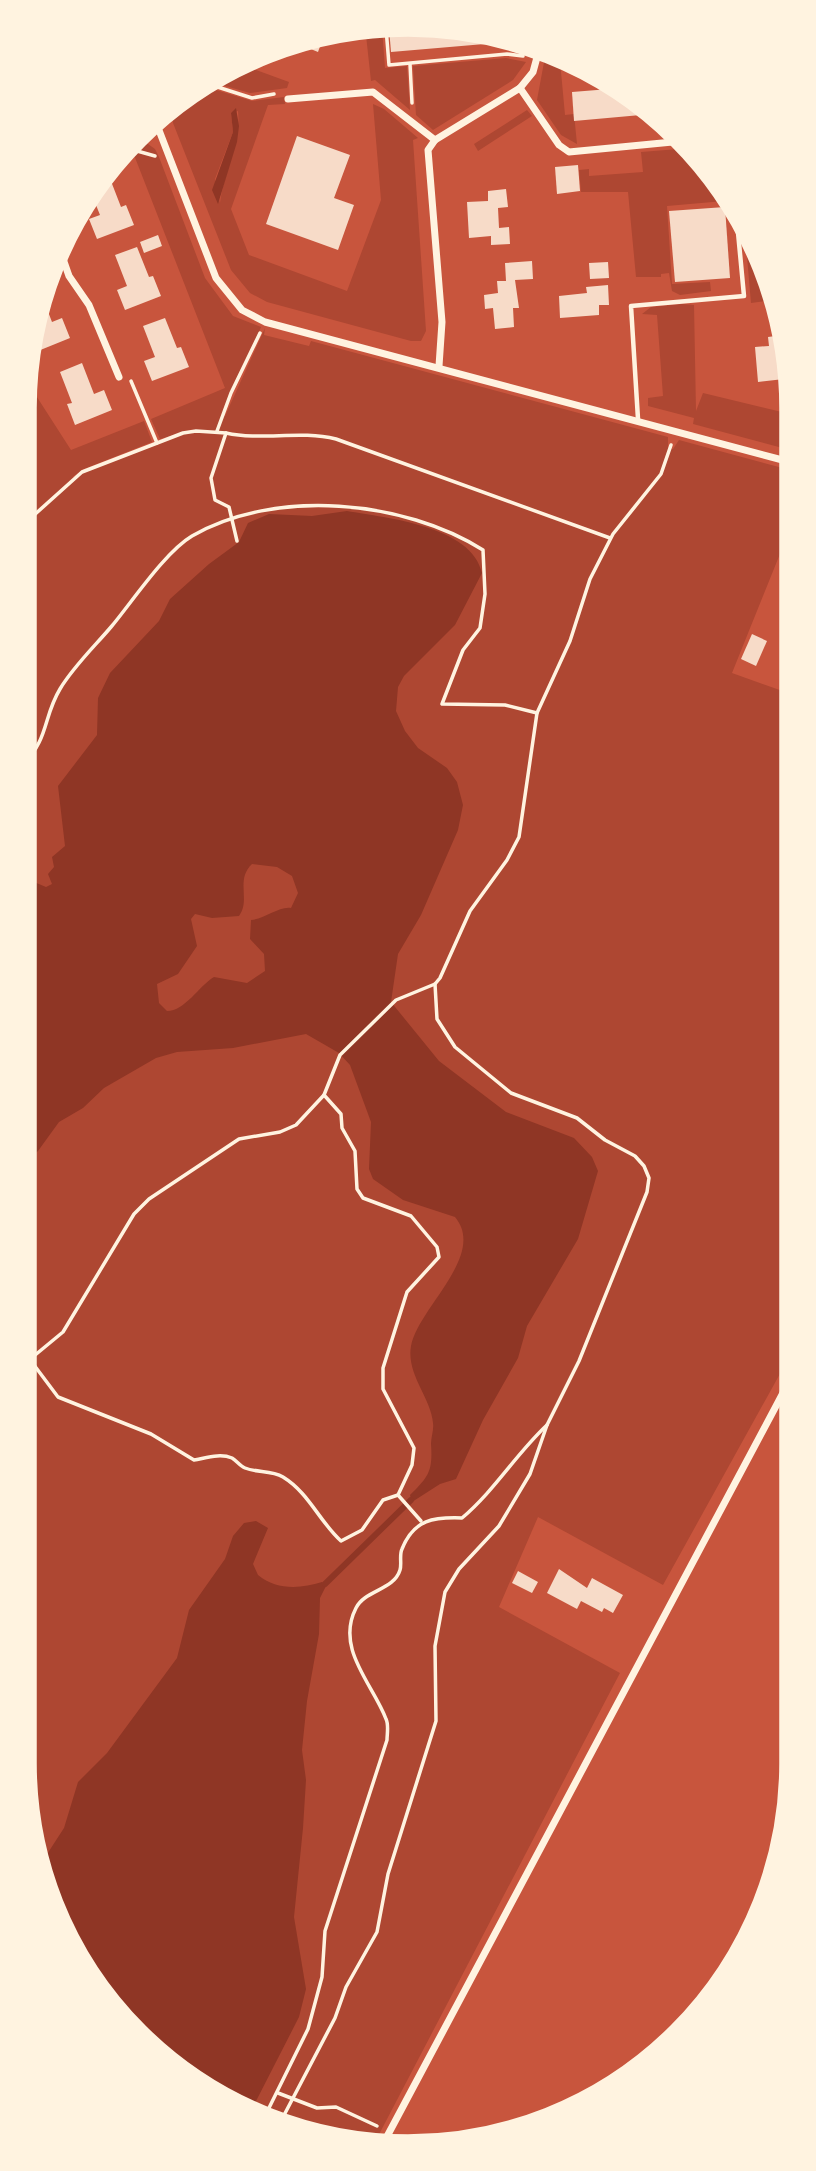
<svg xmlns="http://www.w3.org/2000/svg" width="816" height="2171" font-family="Jost,sans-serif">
<rect width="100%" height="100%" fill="#c8553d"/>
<g fill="#ae4732" fill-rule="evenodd">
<polygon points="365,26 382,28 385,68 407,66 410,110 375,80 371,81"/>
<polygon points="545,57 563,61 560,61 565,115 574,114 577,144 561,135 537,100"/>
<polygon points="506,58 526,62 513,80 433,130 416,115 413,66"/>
<polygon points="242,65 289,82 287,88 250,93 208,81 216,74"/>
<path d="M203,86L252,101L284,97L285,104L268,105L231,209L249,255L347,291L381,200L373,104L384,109L418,138L413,140L426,331L421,341H411L267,302L250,293L231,270L173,123L172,113ZM238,111C241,143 224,172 220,203L215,179L233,132L231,113Z"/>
<polygon points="527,110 532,116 478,151 474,144"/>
<polygon points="141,139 155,149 159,157 205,278 233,316 261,327 221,417 225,416 265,328 264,335 309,346 311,341 668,437 668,448 673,449 679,440 790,470 790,529 732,673 791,694 792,1352 663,1585 538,1517 499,1607 620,1673 374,2144 357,2145 216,2097 118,2017 43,1887 23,1763 23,526 28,519 23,522 23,408 26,380 71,450 144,421 152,442 84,469 71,478 188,431 160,439 151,419 225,388 134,155 117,160"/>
<polygon points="691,148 724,193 724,201 667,206 672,284 710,282 711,291 680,295 672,291 669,273 661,274 661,277 636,277 628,192 581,192 579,170 589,169 589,176 643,172 641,152"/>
<polygon points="756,244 772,300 751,303 746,245"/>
<polygon points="682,304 694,305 696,411 703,393 790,414 790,450 693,424 694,418 648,406 648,398 663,396 657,315 642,314 651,307"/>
</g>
<g fill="#8f3625" fill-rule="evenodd">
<polygon points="236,108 239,126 237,142 218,204 212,190 233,132 231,113"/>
<path d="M347,511C387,518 472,526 482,573L455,625L404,676L398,687L396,711L405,731L418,748L447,768L457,782L463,805L458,830L421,915L398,954L391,1002L439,1061L506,1112L574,1138L592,1157L598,1171L578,1239L527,1326L518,1358L483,1420L456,1479L440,1484L412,1502L410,1495C428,1477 433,1472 431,1444C431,1437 434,1430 433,1423C431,1398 406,1374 411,1346C418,1308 487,1255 455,1217L403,1200L373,1179L369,1169L371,1122L350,1065L339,1053L306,1034L233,1048L177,1052L156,1058L104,1088L83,1108L59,1122L38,1151L23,1164V894L34,882L46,887L52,884L48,874L54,867L52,857L65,846L58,786L97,735L98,698L110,673L159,621L170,599L209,564L239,542L248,523L269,514L312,516ZM252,864L277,867L292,876L298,893L291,908C279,906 265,919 251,920L250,939L264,954L265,971L247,983L214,977C199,986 185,1011 167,1011L159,1003L157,984L178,974L197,946L191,919L195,914L212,918L239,916C251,900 235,880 252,864Z"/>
<path d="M256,1521L268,1528L253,1564L258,1575C276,1590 300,1589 322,1582L326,1586L320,1598L319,1634L307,1701L302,1750L306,1780L303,1828L294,1917L306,1989L299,2017L252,2109L216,2097L118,2017L43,1887L40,1865L64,1828L78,1782L107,1753L177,1658L189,1610L225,1559L233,1536L244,1523Z"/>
</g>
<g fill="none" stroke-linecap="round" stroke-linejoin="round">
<polyline stroke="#8f3625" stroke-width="6" points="325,1584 411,1500"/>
</g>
<g fill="#f7dbc8">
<polygon points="389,28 507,36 508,42 391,52"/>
<polygon points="323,38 318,52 301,45"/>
<polygon points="622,88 652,114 574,121 572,92"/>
<polygon points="297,136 350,155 334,198 354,205 338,250 266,224"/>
<polygon points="578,165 580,191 557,194 555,167"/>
<polygon points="109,176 121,207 126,205 134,225 97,239 89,219 100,215 92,195 99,180"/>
<polygon points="506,189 508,207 498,208 499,228 509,227 510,244 491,245 491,236 469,238 467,202 488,201 488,191"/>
<polygon points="725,207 730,278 675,282 669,211"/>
<polygon points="158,235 162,246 144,253 140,242"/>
<polygon points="137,247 149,277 153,276 161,296 125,310 117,290 127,286 115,255"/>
<polygon points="532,261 533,279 515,280 519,308 513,308 514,327 495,329 493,308 485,309 484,295 498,293 497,281 506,281 505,263"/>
<polygon points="608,262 609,278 590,279 589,263"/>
<polygon points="608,285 609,305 599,305 599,315 560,318 559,296 587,293 586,287"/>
<polygon points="42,296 52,322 62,318 70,338 33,353 31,346 36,308"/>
<polygon points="165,318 177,348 181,347 189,367 152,381 144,361 155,357 143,326"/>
<polygon points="783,335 790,357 790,362 782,363 784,379 758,382 755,347 769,346 768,337"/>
<polygon points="82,363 94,394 104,390 112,410 75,425 67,404 72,403 60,372"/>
<polygon points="752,634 767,641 756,666 741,659"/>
<polygon points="559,1569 587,1588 592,1578 623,1595 613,1613 604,1608 602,1612 581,1601 577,1609 547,1593"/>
<polygon points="518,1571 538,1582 532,1593 512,1583"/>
</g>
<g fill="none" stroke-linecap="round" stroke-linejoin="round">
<g stroke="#fff3e0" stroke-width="3.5">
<polyline points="386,28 389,65 507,54 523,56"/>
<polyline points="410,64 412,103"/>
<polyline points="205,83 252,98 274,94"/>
<polyline points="130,149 155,156"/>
<polyline points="131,381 157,443"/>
<polyline points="217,431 231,393 260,333"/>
<path d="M226,433C262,441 299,430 336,439L610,538"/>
<polyline points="23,525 82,472 183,433 196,431 226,433 211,478 215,500 229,507 237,541"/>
<polyline points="23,525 29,533"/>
<path d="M23,764C49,739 43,717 60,689C73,667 94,647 111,627C132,602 165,552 192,536C275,488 404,500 483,550L485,594L480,628L463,650L442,704L505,705L537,713"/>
<path d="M31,1361L58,1397L151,1434L194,1460C206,1458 220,1453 232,1458C237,1461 240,1466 245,1468C257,1473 271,1470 283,1477C309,1493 319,1521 341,1541L362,1530L383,1500L398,1495L412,1465L414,1448L383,1389V1368L407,1292L439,1257L437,1247L411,1216L363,1198L357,1189L355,1151L342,1128L341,1114L324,1095"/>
<polyline points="23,1365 63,1332 134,1214 149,1199 239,1139 280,1132 296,1125 324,1095 340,1055 396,1000 435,984 440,978 470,911 507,860 519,837 537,713 570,641 590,579 613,534 661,474 671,445"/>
<polyline points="398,1495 421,1521"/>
<polyline points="278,2093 317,2108 336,2107 377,2126"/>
<path d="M266,2114L308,2029L322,1977L325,1931L387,1740C387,1734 389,1725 386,1719C373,1684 335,1649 356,1608C365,1590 394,1590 400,1570C402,1564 399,1555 402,1549C414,1519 434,1517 462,1518C495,1490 516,1454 547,1425"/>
<polyline points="282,2119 335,2018 346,1987 377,1932 388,1874 436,1721 435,1646 445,1592 459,1569 499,1526 530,1474 547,1425 579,1361 647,1192 649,1178 644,1166 635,1156 605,1140 577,1118 511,1093 455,1047 437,1019 435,984"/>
</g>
<polyline stroke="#fff3e0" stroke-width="4.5" points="638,419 631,306 744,296 736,211"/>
<g stroke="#fff3e0" stroke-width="7">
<polyline points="520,88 559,145 569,152 683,141"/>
<polyline points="288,99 373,92 435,140 428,150 442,322 439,366"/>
<polyline points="157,125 216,278 242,310 265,322 790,462"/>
<polyline points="435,140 520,88 533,72 539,50"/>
<polyline points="62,256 69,276 89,305 119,377"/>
<polyline points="383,2144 792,1376"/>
</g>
</g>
<path d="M0 0H816V2171H0ZM408 35H408A373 373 0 0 1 781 408V1763A373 373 0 0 1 408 2136H408A373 373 0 0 1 35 1763V408A373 373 0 0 1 408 35Z" fill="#fff3e0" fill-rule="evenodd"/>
<path fill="none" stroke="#fff3e0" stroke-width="3.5" d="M408 35H408A373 373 0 0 1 781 408V1763A373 373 0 0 1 408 2136H408A373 373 0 0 1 35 1763V408A373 373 0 0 1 408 35Z"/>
</svg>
